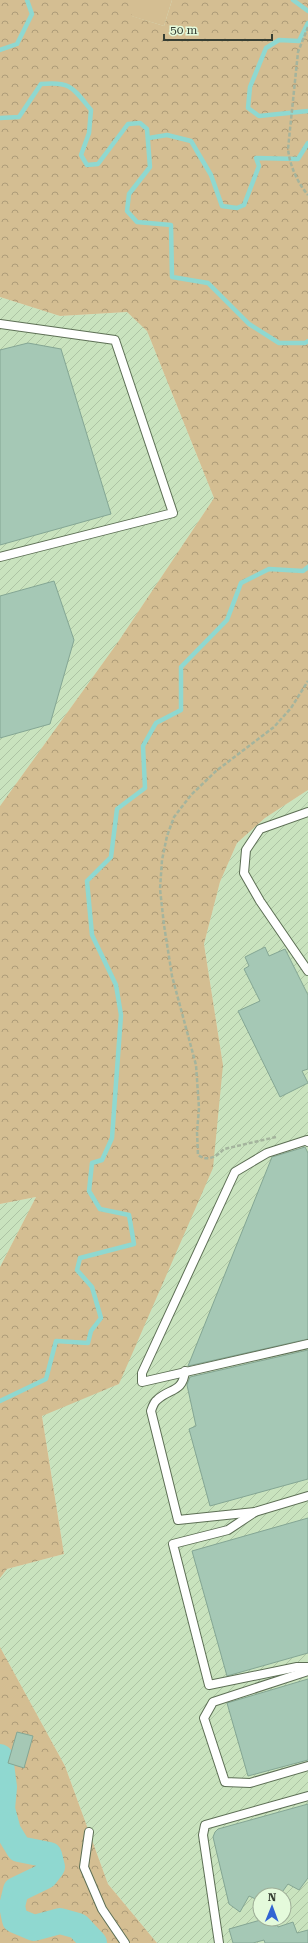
<svg xmlns="http://www.w3.org/2000/svg" width="308" height="1943" font-family="'Roboto Serif',serif">
<defs>
<pattern id="industrial-furrows" width="10" height="10" patternUnits="userSpaceOnUse"><rect width="10" height="10" fill="#c9e3be"/><path d="M-1 1l2-2M0 10L10 0M9 11l2-2" fill="none" stroke="#adc4a4"/></pattern>
<pattern id="forest-crowns" width="20" height="18" patternUnits="userSpaceOnUse"><rect width="20" height="18" fill="#d4be92"/><path d="M2 6a3 3 0 1 1 6 0M12 15a3 3 0 1 1 6 0" fill="none" stroke="#ad9c78"/></pattern>
</defs>
<rect width="100%" height="100%" fill="#d7ecce"/>
<g fill="url(#industrial-furrows)" fill-rule="evenodd">
<polygon points="0,297 60,316 127,312 147,331 214,498 118,642 0,806 0,809"/>
<path d="M308,790V1943H157L108,1884L65,1766L0,1647V1578L7,1569L64,1554L42,1415L119,1384L223,1065L204,944L220,882L237,843L265,818ZM260,1895H284V1919H260Z"/>
<polygon points="36,1197 0,1267 0,1204"/>
</g>
<polygon fill="#d4be92" points="132,0 172,0 164,26 131,16"/>
<g fill="url(#forest-crowns)">
<polygon points="0,0 132,0 132,16 164,26 172,0 308,0 308,790 265,818 237,843 220,882 204,944 223,1065 213,1168 119,1384 42,1416 64,1554 7,1569 0,1578 0,1267 36,1197 0,1204 0,806 118,642 214,498 147,331 127,312 60,316 0,297"/>
<polygon points="0,1647 65,1766 108,1884 157,1943 0,1943"/>
</g>
<g fill="none" stroke-linecap="round" stroke-linejoin="round">
<g stroke="#8fd8d0" stroke-width="4.5">
<polyline points="293,0 308,11"/>
<polyline points="308,23 299,41 279,40 266,48 250,87 248,108 259,116 308,111"/>
<polyline points="0,50 17,44 32,14 27,0"/>
<path d="M0,118L19,117L41,84C71,81 73,88 91,110L89,133L81,155L87,165L98,164L128,124L140,123L147,129L150,167L129,194L127,211L137,222L171,225L172,277L208,283L249,324L279,343H305L308,341"/>
<polyline points="149,138 167,135 191,141 211,175 222,206 237,208 244,205 259,166 256,158 298,159 308,143"/>
<polyline points="0,1401 46,1379 56,1341 88,1343 91,1331 101,1318 92,1287 77,1270 80,1258 134,1244 129,1215 100,1209 89,1191 92,1163 102,1160 112,1138 121,1015 116,985 92,935 87,881 111,857 117,809 145,788 143,746 156,723 181,710 181,667 227,620 241,583 269,569 303,571 308,567"/>
</g>
<polyline stroke="#8fd8d0" stroke-width="26" points="0,1757 4,1787 2,1809 8,1831 19,1849 49,1855 52,1867 45,1876 16,1890 12,1906 15,1920 34,1928 60,1921 78,1926 94,1943"/>
</g>
<g fill="#a5c8b5" stroke="#84a694">
<polygon points="28,343 61,349 111,514 0,545 0,350"/>
<polygon points="54,581 74,640 50,724 0,738 0,596"/>
<polygon points="265,947 269,956 285,949 308,995 308,1069 302,1071 308,1083 280,1097 238,1011 260,1001 244,969 249,966 245,957"/>
<polygon points="305,1147 308,1153 308,1339 188,1366 272,1157"/>
<polygon points="308,1350 308,1479 210,1506 189,1429 196,1426 187,1385 190,1377"/>
<polygon points="308,1518 308,1653 227,1676 192,1551"/>
<polygon points="308,1679 308,1760 248,1776 227,1703"/>
<polygon points="17,1732 33,1736 24,1768 8,1763"/>
<polygon points="308,1804 308,1878 299,1890 288,1884 280,1895 268,1889 265,1895 260,1895 260,1901 249,1896 240,1912 229,1904 213,1837 215,1832 218,1829"/>
<polygon points="264,1919 276,1919 278,1927 293,1922 297,1933 308,1930 308,1943 265,1943 264,1940 253,1943 233,1943 229,1929"/>
</g>
<g fill="none" stroke-linecap="round" stroke-linejoin="round">
<defs>
<g id="service">
<polyline points="0,324 115,340 173,513 0,557"/>
<polyline points="308,812 260,829 246,850 244,873 260,901 308,971"/>
<polyline points="308,1142 307,1140 267,1153 235,1172 142,1373 142,1382 308,1344"/>
<path d="M185,1371C183,1393 169,1388 157,1400C154,1402 152,1408 151,1411L178,1520L255,1512L308,1496"/>
<polyline points="255,1512 228,1530 173,1544 209,1685 297,1667 308,1667"/>
<polyline points="308,1671 213,1702 204,1718 225,1782 250,1783 308,1766"/>
<polyline points="89,1832 84,1867 102,1909 125,1943"/>
<polyline points="219,1943 203,1835 205,1825 308,1796"/>
</g>
</defs>
<use href="#service" stroke="#5d6f55" stroke-width="10"/>
<g stroke="#a4b49d" stroke-width="2.5" stroke-dasharray="4 2" stroke-linecap="butt">
<path d="M308,27L298,52L288,149C290,166 297,182 308,195"/>
<path d="M276,1137L224,1149C216,1157 208,1162 198,1155L197,1132L199,1108L196,1065L172,976L164,925L160,889L162,860L167,836L174,817L191,795L216,771L274,727L291,708L308,681"/>
</g>
<use href="#service" stroke="#fff" stroke-width="8"/>
</g>
<g transform="translate(272 1907) rotate(1)"><circle r="19" fill="#e4fadb" stroke="#9faf98"/>
<path d="M0-3L7 15L0 10L-7 15Z" fill="#3164d3"/>
<text y="-6" font-size="11" font-weight="bold" text-anchor="middle" fill="#373f34">N</text>
</g>
<path d="M164 34v6h108v-6" fill="none" stroke="#373f34" stroke-width="2"/>
<text x="170" y="34" font-size="12" fill="#373f34" stroke="#e4fadb" stroke-width="3" paint-order="stroke">50 m</text>
</svg>
